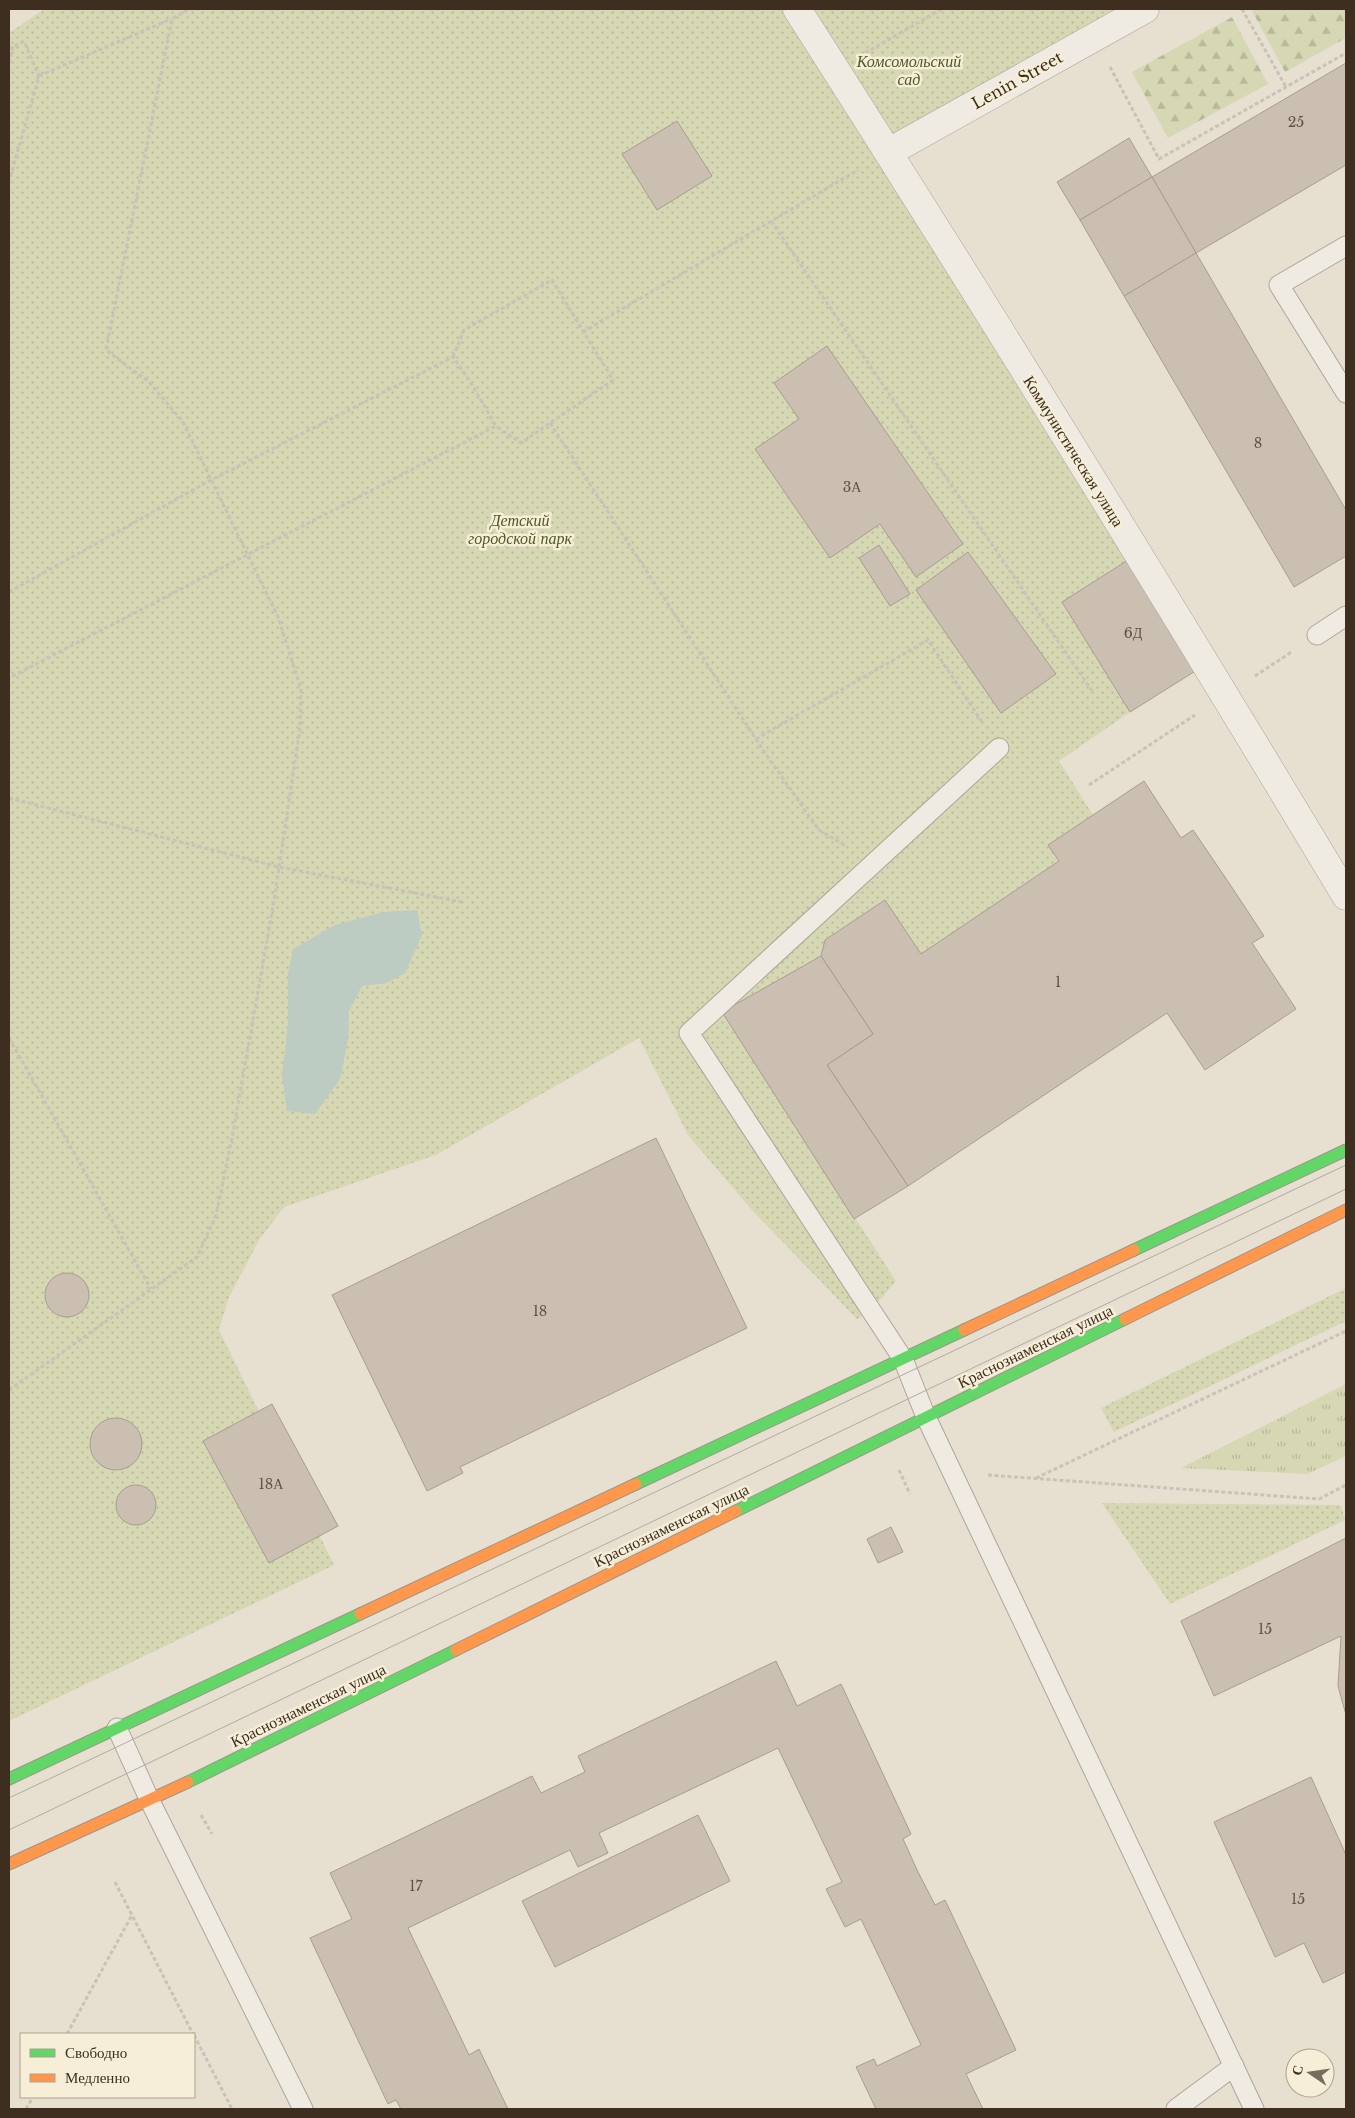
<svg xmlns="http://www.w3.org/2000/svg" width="1355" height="2118" font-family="'Libre Baskerville',serif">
<defs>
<pattern id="grass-tufts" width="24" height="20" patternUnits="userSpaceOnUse" patternTransform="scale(1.25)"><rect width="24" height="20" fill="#d6d7b3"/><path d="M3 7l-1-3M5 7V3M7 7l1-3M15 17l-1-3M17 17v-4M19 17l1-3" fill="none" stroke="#b9b99a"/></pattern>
<pattern id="forest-firs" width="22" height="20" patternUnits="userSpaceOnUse" patternTransform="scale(1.25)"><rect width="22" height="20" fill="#d6d7b3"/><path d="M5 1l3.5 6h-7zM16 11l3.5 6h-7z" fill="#b9b99a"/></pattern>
<pattern id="park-dots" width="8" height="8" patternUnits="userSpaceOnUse" patternTransform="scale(1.25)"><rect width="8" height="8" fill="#d6d7b3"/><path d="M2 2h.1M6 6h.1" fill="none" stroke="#b9b99a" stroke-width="1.8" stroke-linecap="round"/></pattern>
</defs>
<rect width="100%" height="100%" fill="#e7e0d1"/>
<polygon fill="url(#grass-tufts)" points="1346,1384 1346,1456 1307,1474 1181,1468"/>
<g fill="url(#forest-firs)">
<polygon points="1251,9 1346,9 1346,38 1285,72"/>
<polygon points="1232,17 1268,84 1168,138 1132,72"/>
</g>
<g fill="url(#park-dots)">
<polygon points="44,9 1145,9 889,152 1136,555 1062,602 1130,712 1059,761 1093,815 1048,845 1059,861 921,954 885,900 825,940 821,956 722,1012 896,1281 870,1312 857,1319 750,1208 688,1135 639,1038 436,1155 284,1207 259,1240 229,1297 219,1330 334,1565 9,1721 9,33"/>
<polygon points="1346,1288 1346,1321 1114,1432 1101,1408"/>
<polygon points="1102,1503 1341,1505 1345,1520 1170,1604"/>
</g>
<polygon fill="#bcccc2" points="417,910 422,935 405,973 386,983 362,986 349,1011 348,1039 340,1079 315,1114 287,1111 282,1076 288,1026 288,974 293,949 335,925 384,912"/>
<g fill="#cbbfb2" stroke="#a89c90">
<polygon points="1346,63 1346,165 1196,253 1152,177"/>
<polygon points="677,121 712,176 657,210 622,154"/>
<polygon points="1129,138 1152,177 1080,220 1057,182"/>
<polygon points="1152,177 1196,253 1124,296 1080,220"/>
<polygon points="1196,253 1346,510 1346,556 1294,587 1124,296"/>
<polygon points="827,346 963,544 916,577 880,524 830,558 755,449 799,419 774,383"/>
<polygon points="879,545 910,594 890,606 859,558"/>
<polygon points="968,552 1056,674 1001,713 916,590"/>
<polygon points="1136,555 1205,665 1130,712 1062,602"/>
<polygon points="1144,781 1181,838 1193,830 1229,883 1264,936 1252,943 1296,1009 1205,1070 1167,1013 908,1186 827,1065 873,1034 821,956 825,940 885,900 921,954 1059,861 1048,845"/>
<polygon points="821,956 873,1034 827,1065 908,1186 854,1219 722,1012"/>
<polygon points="656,1138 747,1328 460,1467 463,1473 427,1491 332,1295"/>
<circle cx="67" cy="1295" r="22"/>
<polygon points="272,1404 338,1526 269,1563 203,1441"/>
<circle cx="116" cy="1444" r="26"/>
<circle cx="136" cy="1505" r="20"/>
<polygon points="891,1527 903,1552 878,1563 867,1539"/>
<polygon points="1346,1538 1346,1715 1338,1686 1341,1636 1214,1696 1181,1621"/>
<polygon points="776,1661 797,1706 841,1684 911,1834 903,1839 918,1872 935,1905 945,1900 1016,2050 966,2074 983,2109 876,2109 856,2067 874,2059 877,2066 921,2045 861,1919 845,1927 826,1889 842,1882 778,1748 599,1833 608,1853 578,1867 570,1850 408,1928 469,2055 479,2049 508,2109 401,2109 396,2100 388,2104 310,1938 352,1919 330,1873 532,1776 541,1793 585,1772 578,1756"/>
<polygon points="1311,1777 1346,1855 1346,1972 1323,1983 1304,1943 1275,1957 1214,1822"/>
<polygon points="698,1815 730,1881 555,1967 522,1901"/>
</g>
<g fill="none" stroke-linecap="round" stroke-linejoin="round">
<defs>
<g id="lane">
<polyline points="1346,246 1279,285 1346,393"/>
<polyline points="1317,635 1346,616"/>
<polyline points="999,748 689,1033 903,1359 926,1417 1254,2109"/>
<polyline points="117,1728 150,1801 303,2109"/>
<polyline points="1176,2109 1234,2066"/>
</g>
<g id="street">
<path d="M797,9C984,302 1167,598 1346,896"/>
<polyline points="889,152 1145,9"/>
</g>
<g id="fast">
<polyline points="1134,1250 1346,1150"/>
<polyline points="636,1484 964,1330"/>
<polyline points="736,1511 1125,1319"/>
<polyline points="9,1779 360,1614"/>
<polyline points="188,1782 456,1650"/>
</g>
<g id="slow">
<polyline points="1125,1319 1346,1210"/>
<polyline points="964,1330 1134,1250"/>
<polyline points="360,1614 636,1484"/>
<polyline points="456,1650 736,1511"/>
<polyline points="9,1864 188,1782"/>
</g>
</defs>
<use href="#lane" stroke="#ada599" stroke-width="21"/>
<use href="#street" stroke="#ada599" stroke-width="29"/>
<use href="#fast" stroke="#9c958a" stroke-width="13"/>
<use href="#slow" stroke="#9c958a" stroke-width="13"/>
<g stroke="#c8c2b9" stroke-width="3" stroke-dasharray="4 2.5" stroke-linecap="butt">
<polyline points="1242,9 1286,87"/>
<polyline points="9,49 24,41 39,76 9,182"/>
<polyline points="865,53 942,9"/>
<polyline points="9,63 13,47"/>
<polyline points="1110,67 1159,159 1346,53"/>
<polyline points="39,76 171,19"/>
<polyline points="771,221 1092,691"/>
<polyline points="583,332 858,170"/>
<polyline points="453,357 464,330 552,280 613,380 521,443 496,426"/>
<polyline points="550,423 765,753 819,830 846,846"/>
<polyline points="9,592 211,480 453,357 469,380 496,426 9,678"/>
<polyline points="1255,676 1293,651"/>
<polyline points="756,739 928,640 982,722"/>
<polyline points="1089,785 1195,715"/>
<polyline points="9,798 279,867 462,902"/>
<polyline points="9,1038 151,1289"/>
<polyline points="9,1390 197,1257 216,1215 233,1133 274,901 300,728 301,689 278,617 183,422 149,382 106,350 172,19 189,9"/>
<polyline points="899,1470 910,1494"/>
<polyline points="988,1475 1319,1499 1346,1485"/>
<polyline points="1036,1478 1346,1331"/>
<polyline points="201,1815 212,1834"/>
<polyline points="115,1882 193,2034"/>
<polyline points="67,2034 132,1915"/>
<polyline points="194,2035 232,2109"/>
<polyline points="26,2109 33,2097"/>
</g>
<use href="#lane" stroke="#efebe3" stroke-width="19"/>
<use href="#street" stroke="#efebe3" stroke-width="28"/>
<use href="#fast" stroke="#63d668" stroke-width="11"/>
<use href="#slow" stroke="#ff974d" stroke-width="11"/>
<g stroke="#afaaa2" stroke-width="1">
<polyline points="9,1798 1346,1165"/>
<polyline points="9,1830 1346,1189"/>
</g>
</g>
<g text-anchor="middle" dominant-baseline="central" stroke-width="5" stroke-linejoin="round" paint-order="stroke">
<g font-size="14" fill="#605244">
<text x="1296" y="122">25</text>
<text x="1258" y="443">8</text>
<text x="852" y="487">3А</text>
<text x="1133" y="633">6Д</text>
<text x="1058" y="982">1</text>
<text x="540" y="1311">18</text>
<text x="271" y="1484">18А</text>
<text x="1265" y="1629">15</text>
<text x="416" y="1886">17</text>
<text x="1298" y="1899">15</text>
</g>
<g font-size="16" font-style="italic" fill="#4d5a26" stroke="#f7eed8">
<text x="909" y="61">Комсомольский<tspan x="909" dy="18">сад</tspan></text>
<text x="520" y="520">Детский<tspan x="520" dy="18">городской парк</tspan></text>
</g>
<g font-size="16" fill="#3d2e20" stroke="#f7eed8">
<text transform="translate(1017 80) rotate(-29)">Lenin Street</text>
<text transform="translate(1074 451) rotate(58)">Коммунистическая улица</text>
<text transform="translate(1035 1346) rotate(-26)">Краснознаменская улица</text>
<text transform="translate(671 1525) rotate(-26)">Краснознаменская улица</text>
<text transform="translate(308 1705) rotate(-26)">Краснознаменская улица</text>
</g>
</g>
<rect width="1355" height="2118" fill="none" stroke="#3d2e20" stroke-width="20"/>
<rect x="20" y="2033" width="175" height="65" fill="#f7eed8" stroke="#ada18e"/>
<rect x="30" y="2049" width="25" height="8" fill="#63d668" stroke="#ada18e"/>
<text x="65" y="2058" font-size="15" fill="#3d2e20">Свободно</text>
<rect x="30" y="2074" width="25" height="8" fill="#ff974d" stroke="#ada18e"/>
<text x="65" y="2083" font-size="15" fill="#3d2e20">Медленно</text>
<g transform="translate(1310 2073) rotate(283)"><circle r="24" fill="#f7eed8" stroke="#ada18e"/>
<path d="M0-4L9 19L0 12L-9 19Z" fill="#786c5e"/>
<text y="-8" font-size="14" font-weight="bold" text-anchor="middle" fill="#3d2e20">С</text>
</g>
</svg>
